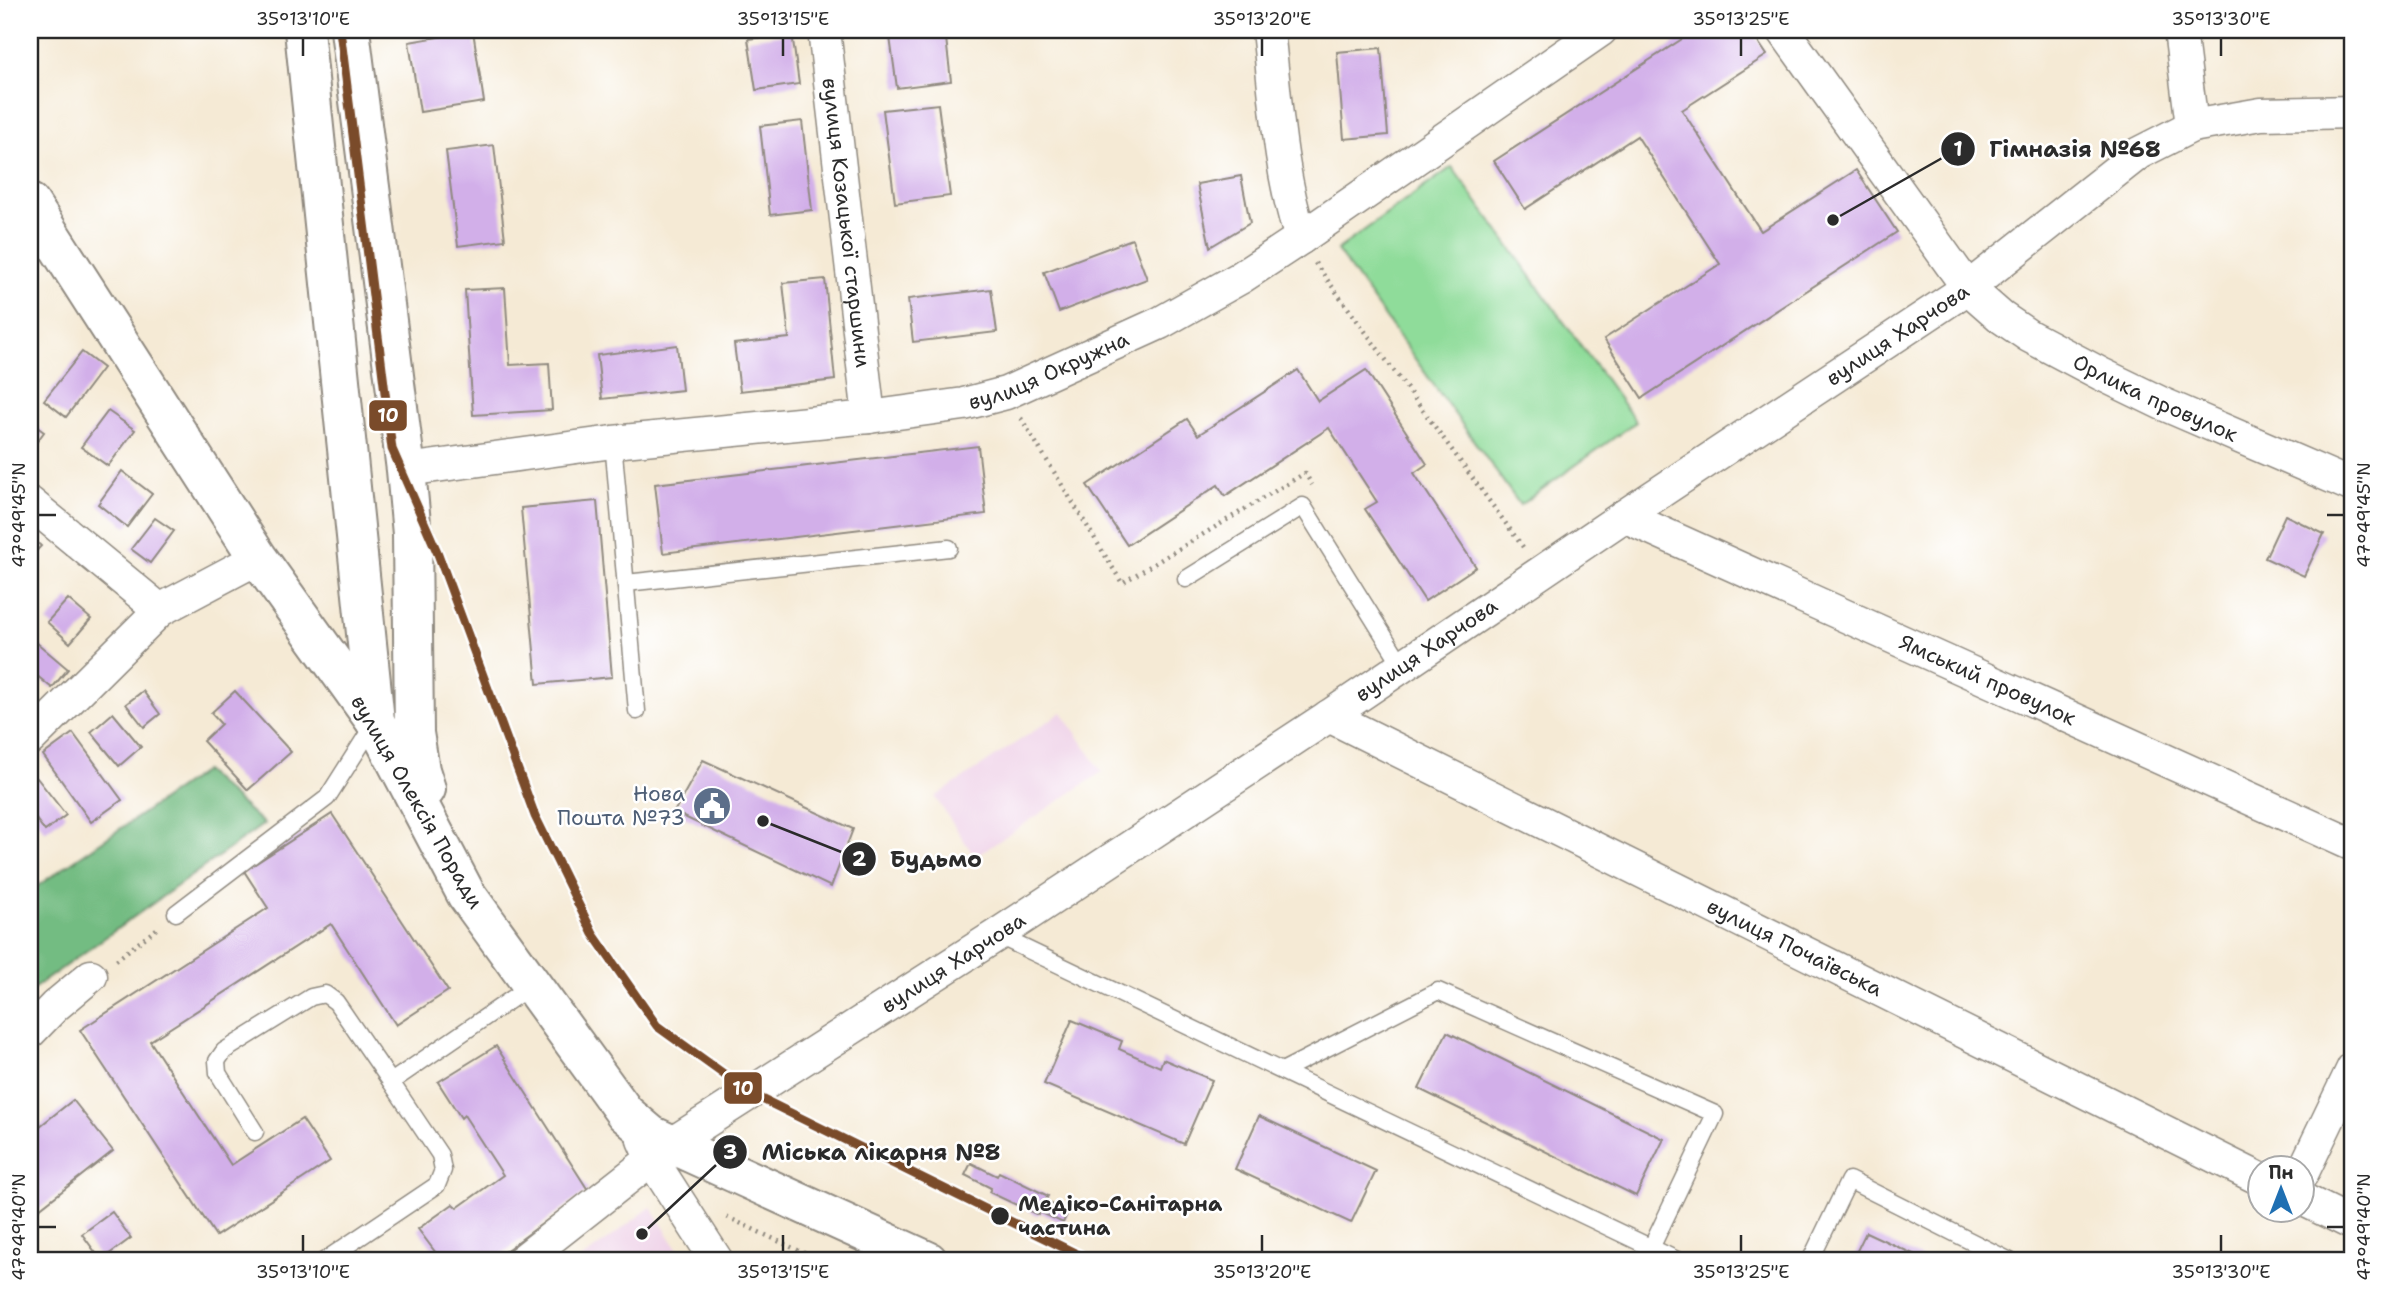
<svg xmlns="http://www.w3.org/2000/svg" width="2383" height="1291" font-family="'Shantell Sans',sans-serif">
<rect width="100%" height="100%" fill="#fff"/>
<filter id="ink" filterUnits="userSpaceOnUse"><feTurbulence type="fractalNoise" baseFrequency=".0143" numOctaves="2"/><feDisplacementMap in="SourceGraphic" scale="14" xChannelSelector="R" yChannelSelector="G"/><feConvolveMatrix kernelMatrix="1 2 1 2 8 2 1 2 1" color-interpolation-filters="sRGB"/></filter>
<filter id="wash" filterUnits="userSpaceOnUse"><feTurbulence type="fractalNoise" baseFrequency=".00686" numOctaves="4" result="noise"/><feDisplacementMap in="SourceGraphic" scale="28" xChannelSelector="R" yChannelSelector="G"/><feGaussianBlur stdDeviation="1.57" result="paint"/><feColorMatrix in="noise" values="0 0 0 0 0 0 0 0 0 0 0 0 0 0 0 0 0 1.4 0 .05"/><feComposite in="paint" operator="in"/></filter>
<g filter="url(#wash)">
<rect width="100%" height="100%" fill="#f5ead5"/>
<g fill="#eed0e7">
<polygon points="1062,712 1102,772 975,857 935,797"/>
<polygon points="651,1207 685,1261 578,1261 579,1261"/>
</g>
<polygon fill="#8fdc9a" stroke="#5d8462" stroke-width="2" points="1452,167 1636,422 1520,505 1337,250"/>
<polygon fill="#73bc82" stroke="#4f7456" stroke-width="2" points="204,771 264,824 30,991 30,891"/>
<g id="blocks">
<g fill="#d2afe9">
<polygon points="889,30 945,30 951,81 897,88"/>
<polygon points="1696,30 1750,30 1767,55 1682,110 1761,231 1856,170 1897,232 1642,398 1604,339 1720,264 1637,136 1525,209 1494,161"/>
<polygon points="473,31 484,102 420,112 409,42"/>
<polygon points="792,33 799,84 756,90 748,39"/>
<polygon points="1381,48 1388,135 1344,139 1337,52"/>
<polygon points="938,104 950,196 895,203 883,110"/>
<polygon points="802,121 812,210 770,215 760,126"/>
<polygon points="494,145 505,240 458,246 446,151"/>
<polygon points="1241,176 1250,223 1210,247 1197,184"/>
<polygon points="1132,239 1147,279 1059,312 1044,272"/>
<polygon points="825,279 835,380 740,391 734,344 789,338 783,283"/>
<polygon points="30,288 40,296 30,310"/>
<polygon points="505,288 510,365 549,363 552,410 473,415 465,290"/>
<polygon points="991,289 997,332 913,342 908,299"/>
<polygon points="677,345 682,390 602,399 597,355"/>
<polygon points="82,352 103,368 66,417 44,400"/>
<polygon points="1298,370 1318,401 1366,370 1427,464 1414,473 1476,567 1425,601 1365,509 1377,502 1329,428 1225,496 1218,485 1127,545 1087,485 1187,419 1198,435"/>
<polygon points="108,411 135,430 108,466 81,447"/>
<polygon points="30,422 44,432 33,447 30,445"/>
<polygon points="978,446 986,514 663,553 655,484"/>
<polygon points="122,471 152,494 127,527 98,504"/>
<polygon points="597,501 612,677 537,684 521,508"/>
<polygon points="2285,515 2324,534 2304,576 2265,558"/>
<polygon points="155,518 174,531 150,563 131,549"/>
<polygon points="30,536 41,546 30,558"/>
<polygon points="68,599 91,619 70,643 47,622"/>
<polygon points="30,637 68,669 52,688 30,670"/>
<polygon points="143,691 160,714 144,727 126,704"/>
<polygon points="235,691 291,752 248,790 203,741 221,724 211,713"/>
<polygon points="113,713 141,747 119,766 91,732"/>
<polygon points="73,733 122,800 91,822 43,755"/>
<polygon points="703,760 853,829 831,887 674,812"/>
<polygon points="37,778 66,815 45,831 30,811 30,783"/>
<polygon points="332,814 448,991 396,1025 331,924 150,1041 231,1165 302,1119 330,1161 216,1236 80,1030 268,908 244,871"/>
<polygon points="1072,1020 1122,1041 1119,1049 1160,1067 1163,1059 1212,1080 1184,1144 1044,1084"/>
<polygon points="1447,1032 1664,1139 1636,1196 1419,1089"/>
<polygon points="496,1046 588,1190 492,1261 442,1261 418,1229 453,1204 457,1208 503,1175 464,1115 461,1118 438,1082"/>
<polygon points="73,1100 113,1151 34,1213 30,1208 30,1134"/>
<polygon points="1259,1116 1376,1171 1351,1223 1235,1169"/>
<polygon points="971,1163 997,1176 999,1172 1048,1196 1045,1201 1068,1212 1063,1223 1040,1212 1038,1215 989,1192 991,1188 965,1175"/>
<polygon points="112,1212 131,1238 101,1260 82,1234"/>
<polygon points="1866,1232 1928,1261 1852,1261"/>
</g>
</g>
</g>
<g filter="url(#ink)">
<use href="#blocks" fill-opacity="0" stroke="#908a80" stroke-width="2"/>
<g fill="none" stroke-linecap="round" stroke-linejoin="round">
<defs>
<g id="service">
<polyline points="613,442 637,711"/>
<polyline points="1186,579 1303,506 1402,665"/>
<polyline points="626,583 949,548"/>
<polyline points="176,913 327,798 374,724"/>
<polyline points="997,935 1679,1261"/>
<polyline points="1282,1071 1438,991 1715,1114 1651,1248"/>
<polyline points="255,1132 218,1073 217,1061 224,1051 311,997 325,994 336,1002 391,1082"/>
<polyline points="324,1261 437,1185 443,1170 440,1155 391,1082 532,985"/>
<polyline points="1810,1261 1849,1180 2010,1261"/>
</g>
<g id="minor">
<path id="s1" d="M824,30L869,417"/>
<path d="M1268,30C1276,100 1279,171 1301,238"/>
<path id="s2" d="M1783,30L1968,288L2001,317L2029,336L2101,374L2163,404L2353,486"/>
<polyline points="2180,30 2192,126"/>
<path id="s3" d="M406,470L613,442L869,417L964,404L1006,393L1160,323L1240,278L1301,238L1601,30"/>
<polyline points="30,503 160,610"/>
<path id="s4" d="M1624,516L2353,845"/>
<path id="s5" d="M1329,716L2260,1179"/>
<polyline points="30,739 160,610 258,558"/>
<polyline points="30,1032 55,1006 91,976"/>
<polyline points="643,1140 652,1160 717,1261"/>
<polyline points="2302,1174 2353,1068"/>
<polyline points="2302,1199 2353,1224"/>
<path id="s6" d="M522,1261L671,1144L997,935L1329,716L1624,516L1968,288L2139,153L2192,126L2261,114L2353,112"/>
</g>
<polyline id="tertiary" points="30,203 258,558 375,721"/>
<g id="secondary">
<polyline points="304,30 375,721 466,894 625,1113 651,1135 928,1261"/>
<polyline points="350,30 406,470 412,534 414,733 420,770 426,789"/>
</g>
</defs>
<use href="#service" stroke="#908a80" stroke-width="19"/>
<use href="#minor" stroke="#908a80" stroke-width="35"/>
<use href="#tertiary" stroke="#908a80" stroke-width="42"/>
<use href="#secondary" stroke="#908a80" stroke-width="42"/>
<g stroke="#908a80" stroke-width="4.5" stroke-dasharray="2 5" stroke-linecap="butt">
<polyline points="1315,263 1523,547"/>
<polyline points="1021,418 1122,583 1305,473 1312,485"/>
<polyline points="116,960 159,927"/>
<polyline points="727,1217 821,1261"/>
</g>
<use href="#service" stroke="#fff" stroke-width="16"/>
<use href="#minor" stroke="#fff" stroke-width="32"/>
<use href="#tertiary" stroke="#fff" stroke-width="38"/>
<use href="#secondary" stroke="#fff" stroke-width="38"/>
<defs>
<polyline id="tram-1" points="340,30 392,449 438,554 535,816 593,934 657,1026 750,1093 1091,1261"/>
</defs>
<use href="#tram-1" stroke="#fff" stroke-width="14"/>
<use href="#tram-1" stroke="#7a4b2a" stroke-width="9"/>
</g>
</g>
<path fill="none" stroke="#2b2b2b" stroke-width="2.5" d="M303,38V56M783,38V56M1262,38V56M1741,38V56M2221,38V56M38,515H56M2327,515H2344M38,1227H56M2327,1227H2344M303,1235V1252M783,1235V1252M1262,1235V1252M1741,1235V1252M2221,1235V1252"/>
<defs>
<symbol id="civic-disc" viewBox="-11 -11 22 22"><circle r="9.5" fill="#5c6f8a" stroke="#fff"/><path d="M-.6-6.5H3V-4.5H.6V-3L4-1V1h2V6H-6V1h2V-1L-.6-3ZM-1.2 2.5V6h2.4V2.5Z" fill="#fff"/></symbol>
</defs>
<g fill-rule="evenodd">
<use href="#civic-disc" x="690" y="784" width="44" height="44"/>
</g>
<circle fill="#2b2b2b" stroke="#fff" stroke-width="2.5" cx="1000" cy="1216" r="10"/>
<g text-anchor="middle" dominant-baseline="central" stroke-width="5" stroke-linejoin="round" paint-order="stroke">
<g font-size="21" fill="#2b2b2b" stroke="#fff">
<text stroke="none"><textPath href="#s1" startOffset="194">вулиця Козацької старшини</textPath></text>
<text stroke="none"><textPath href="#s6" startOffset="1659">вулиця Харчова</textPath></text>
<text stroke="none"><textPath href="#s3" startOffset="653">вулиця Окружна</textPath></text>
<text stroke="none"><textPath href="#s2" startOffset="536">Орлика провулок</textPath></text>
<text stroke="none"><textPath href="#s6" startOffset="1092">вулиця Харчова</textPath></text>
<text stroke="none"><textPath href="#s4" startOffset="399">Ямський провулок</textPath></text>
<text transform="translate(417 802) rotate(60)">вулиця Олексія Поради</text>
<text stroke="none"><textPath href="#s5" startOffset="520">вулиця Почаївська</textPath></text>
<text stroke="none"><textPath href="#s6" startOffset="525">вулиця Харчова</textPath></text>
</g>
<g font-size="21" fill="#4e5e75" stroke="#fff" text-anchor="end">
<text x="685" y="794">Нова<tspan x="685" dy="24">Пошта №73</tspan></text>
</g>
<g font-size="21" font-weight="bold" fill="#2b2b2b" stroke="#fff" text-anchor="start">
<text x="1018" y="1204">Медіко-Санітарна<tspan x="1018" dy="24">частина</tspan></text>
</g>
</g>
<path fill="none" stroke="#2b2b2b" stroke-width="2.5" d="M1833 220L1958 149M763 821L859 859M642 1234L730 1152"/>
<g fill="#2b2b2b" stroke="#fff" stroke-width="2.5">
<circle cx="1833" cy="220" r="7"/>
<circle cx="763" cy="821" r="7"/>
<circle cx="642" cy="1234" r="7"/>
<circle cx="1958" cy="149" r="18"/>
<circle cx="859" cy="859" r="18"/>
<circle cx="730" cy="1152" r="18"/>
</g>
<g font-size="21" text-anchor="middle" font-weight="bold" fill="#fff">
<text x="1958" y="156">1</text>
<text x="859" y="866">2</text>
<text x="730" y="1159">3</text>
</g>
<g font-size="23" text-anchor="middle" font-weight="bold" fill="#2b2b2b" stroke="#fff" stroke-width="5" stroke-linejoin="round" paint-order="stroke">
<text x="2075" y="157">Гімназія №68</text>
<text x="936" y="867">Будьмо</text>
<text x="881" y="1160">Міська лікарня №8</text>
</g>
<g stroke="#fff" stroke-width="2.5">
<rect x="368" y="399" width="40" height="33" rx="7" fill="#7a4b2a"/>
<rect x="723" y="1071" width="40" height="34" rx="7" fill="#7a4b2a"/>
</g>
<g font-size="19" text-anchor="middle" font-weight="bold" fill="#fff">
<text x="388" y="422">10</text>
<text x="743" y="1095">10</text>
</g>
<rect width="2383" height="1291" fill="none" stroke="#fff" stroke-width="77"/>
<g transform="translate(2281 1189)"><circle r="33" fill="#ffffff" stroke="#aaaaaa" stroke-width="2"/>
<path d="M0-5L12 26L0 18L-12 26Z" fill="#1f6fb2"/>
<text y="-10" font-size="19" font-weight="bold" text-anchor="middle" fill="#2b2b2b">Пн</text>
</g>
<rect x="38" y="38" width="2306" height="1214" fill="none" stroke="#2b2b2b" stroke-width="2.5"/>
<g font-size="18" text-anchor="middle" fill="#2b2b2b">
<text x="303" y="25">35°13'10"E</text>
<text x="783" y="25">35°13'15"E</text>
<text x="1262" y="25">35°13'20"E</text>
<text x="1741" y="25">35°13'25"E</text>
<text x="2221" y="25">35°13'30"E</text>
<text transform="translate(19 515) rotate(-90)" y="6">47°49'45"N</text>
<text transform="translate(2364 515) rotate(-90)" y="6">47°49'45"N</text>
<text transform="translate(19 1227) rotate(-90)" y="6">47°49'40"N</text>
<text transform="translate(2364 1227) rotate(-90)" y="6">47°49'40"N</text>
<text x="303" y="1278">35°13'10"E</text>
<text x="783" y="1278">35°13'15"E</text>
<text x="1262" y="1278">35°13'20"E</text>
<text x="1741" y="1278">35°13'25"E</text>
<text x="2221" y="1278">35°13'30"E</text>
</g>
</svg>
